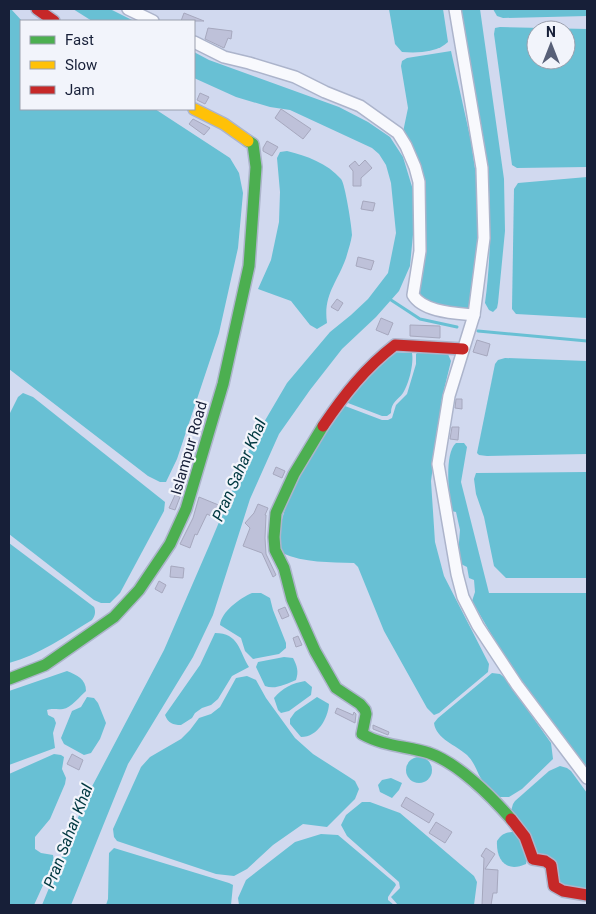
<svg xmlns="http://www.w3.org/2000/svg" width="596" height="914" font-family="Roboto,sans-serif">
<rect width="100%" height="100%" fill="#d1d9ef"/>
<g fill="#68c0d4" fill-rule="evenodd">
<polygon points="9,9 11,9 22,21 21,109 155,109 230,158 239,173 243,193 238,248 219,333 177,459 166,482 160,482 148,476 9,369"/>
<polygon points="73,9 110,9 134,21 92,21"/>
<path d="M389,9H443L448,42C437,53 416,53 402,52L395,44Z"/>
<path d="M458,9H480L504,179L505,231L498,303L497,308L493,312L489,310L485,303C492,253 492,186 483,136C476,93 466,51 458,9Z"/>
<polygon points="493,9 587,9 587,16 503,18 497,16"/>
<path d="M500,27L587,29V167L517,168L512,165L494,34L495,28ZM536,30H566V60H536Z"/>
<polygon points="451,51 471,141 480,203 476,275 469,309 439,307 416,296 424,227 403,132 408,108 401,66 402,61 407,58"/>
<polygon points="194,52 209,60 339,107 368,122 390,137 403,157 413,190 414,224 410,266 399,291 376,317 342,349 310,390 279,434 250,499 213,615 193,657 128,764 71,905 42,905 87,796 164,650 209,546 253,441 287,383 330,332 351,315 368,299 388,273 396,233 391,183 386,165 379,154 372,148 290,110 270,107 236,97 194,78"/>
<path d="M287,151C307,156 327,163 341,179C345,183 352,228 352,235C351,242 348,251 346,258C337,283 323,295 327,323L317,329L310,325L291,301L258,289L271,260L279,222L280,192L277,158L280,152Z"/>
<polygon points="587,177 587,318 516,314 512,309 514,189 518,183"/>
<path d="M419,351L448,354L451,361L442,398L431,481L435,542L444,576L489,664L488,672L439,713L434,715L427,708L384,631L358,567L354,563C330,562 304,563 282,553L277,537L291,488L334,417L345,406L382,420H388L392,418L396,405L407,394L416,364V354Z"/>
<path d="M391,352L412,353C414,363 409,384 403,393C398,400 391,402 391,413L387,416H382L348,403V400Z"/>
<polygon points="505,358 587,361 587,454 487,456 479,455 477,453 495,364 498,360"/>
<polygon points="23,393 33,397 165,502 164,511 120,593 110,603 101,603 94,600 9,534 9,415 18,397"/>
<path d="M456,443H464L467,447L461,482L489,593H587V767L553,727L498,646L472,601L475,592L474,580L469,578L467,567L461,564L458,555L460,530L456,512L451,511C449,496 444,453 456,443Z"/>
<polygon points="587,472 587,578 506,578 494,566 484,517 476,494 474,479 476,473"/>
<path d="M9,543L94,607C96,612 95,616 92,620C66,636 39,655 9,663Z"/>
<path d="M252,593H261L270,598L273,610L286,643V648L279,654L253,659L245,651L241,638L220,625C221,612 240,598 252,593Z"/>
<path d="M215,633C239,633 239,651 249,667L232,676L218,699L211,705L202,708L195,713L192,718L181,725C173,725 168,723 165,715L200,665Z"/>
<path d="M284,657L293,658C297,666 299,671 296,680C286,684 275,690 265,686L256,667L258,662Z"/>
<path d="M67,671C77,675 86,679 86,691C80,696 71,708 63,709C57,710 53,708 47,710L48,715L54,718L56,723L53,733L55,748L9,765V691Z"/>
<path d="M492,673L500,674L505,678L551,743L553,759L522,789L509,797H497C491,790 483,783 479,775C476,768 473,761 467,755C456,745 436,739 434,723L438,718Z"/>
<polygon points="247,676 256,680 266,698 295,738 313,754 349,777 355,781 359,789 355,799 327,827 303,824 273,845 247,869 234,876 216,874 117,841 114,837 113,829 141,767 150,757 181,739 190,730 199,718 211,714 220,707 236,678"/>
<path d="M305,681L312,687L311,695L289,711L281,713L278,710L274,698C282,688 293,683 305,681Z"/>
<polygon points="87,697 94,698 98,703 106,723 100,739 91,753 84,755 64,744 61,738 72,711 81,707"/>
<path d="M317,697L329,704C328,718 318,737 301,737L290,724V719L295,712Z"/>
<polygon points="54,754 61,755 64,757 62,769 66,778 65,784 50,819 35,837 35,849 41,853 53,855 54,861 34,905 9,905 9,774"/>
<circle cx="419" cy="770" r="13"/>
<polygon points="560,766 567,768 571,771 587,793 587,892 565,888 537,854 511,811 513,804 515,801 549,771"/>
<polygon points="391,778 402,783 399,790 392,798 380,792 378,785 382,780"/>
<polygon points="362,802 370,802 400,813 474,876 477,882 474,905 398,905 391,897 400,888 399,882 347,836 341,825 346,815"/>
<path d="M516,832L527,859L526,864C506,873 496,860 497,841C502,833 507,832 516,832Z"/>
<polygon points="321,834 338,835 395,883 396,885 388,897 388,900 394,905 239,905 238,898 246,880 295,842"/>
<polygon points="114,848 229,883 233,885 231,905 106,905 108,899 109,853"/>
</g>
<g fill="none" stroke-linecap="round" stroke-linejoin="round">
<g stroke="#68c0d4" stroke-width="3">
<polyline points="388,298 420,319 457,327"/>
<polyline points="478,331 587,341"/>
</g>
</g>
<g fill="#bec1d9" stroke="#a6a8be">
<polygon points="184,13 204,21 181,21"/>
<polygon points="208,28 232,31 231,39 228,38 224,48 205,39"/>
<polygon points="200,93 209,97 205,104 197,100"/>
<polygon points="281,109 311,129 303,139 275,118"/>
<polygon points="193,119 210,128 204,135 189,124"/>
<polygon points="267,141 278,147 272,156 263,151 263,148"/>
<polygon points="365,160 372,168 361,178 361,186 353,186 353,171 349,166 355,161 359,166"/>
<polygon points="363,201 375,203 373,211 361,209"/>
<polygon points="358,257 374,261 371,270 356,266"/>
<polygon points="337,299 343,303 338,311 331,307"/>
<polygon points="381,318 393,323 388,335 376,330"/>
<polygon points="410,325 440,326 440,338 410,336"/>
<polygon points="477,340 490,344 487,356 473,352"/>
<polygon points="456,399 462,399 462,409 455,408"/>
<polygon points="452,427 459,427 458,440 450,439"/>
<polygon points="276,467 285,471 282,478 273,474"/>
<polygon points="175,495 180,497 175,510 169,508"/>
<polygon points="199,497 221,506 215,518 207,514 197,535 195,534 190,548 180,544 193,518"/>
<polygon points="258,504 268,508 265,515 266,515 265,538 266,554 276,575 273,577 262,553 243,546 250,528 245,523 254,513"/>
<polygon points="171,566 184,568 183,578 170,577"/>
<polygon points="159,581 166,585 162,593 155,589"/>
<polygon points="285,607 289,616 282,619 278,610"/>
<polygon points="298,636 302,645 296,647 293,638"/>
<polygon points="337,708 353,715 354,712 356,714 355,723 335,713"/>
<polygon points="373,725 389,732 388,735 373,729"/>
<polygon points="72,754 83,760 79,770 67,764"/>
<polygon points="406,797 434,814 429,823 401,806"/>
<polygon points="436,822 452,832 445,843 429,833"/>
<polygon points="486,848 495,854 485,869 498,870 497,893 493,893 491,905 482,905 484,858 481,856"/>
</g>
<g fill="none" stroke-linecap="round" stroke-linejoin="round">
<defs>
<g id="street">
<polyline points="128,9 153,21"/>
<polyline points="455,9 482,168 484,238 474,315 449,396 438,464 457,574 463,597 478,626 517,685 587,778"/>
<path d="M194,42L224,57L249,63L295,77L325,92L360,106L398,133L406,146L415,167L419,182L420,251L413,295C423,312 455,313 474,315"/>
</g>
<g id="fast">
<path d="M323,426L294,474L276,513L274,537L275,550L284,568L292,599L315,651L336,688L360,704L365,710L366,714L362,734C383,746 406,746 429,753C458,763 491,796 511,819"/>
<polyline points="9,679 45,665 114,617 139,590 170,544 186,509 223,384 249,266 256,167 253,144 248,141"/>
</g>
<polyline id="slow" points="194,109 224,124 248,141"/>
<g id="jam">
<polyline points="37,9 54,21"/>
<path d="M323,426C344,395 365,368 395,345L463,349"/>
<polyline points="511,819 525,837 533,859 545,861 551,865 554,886 563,891 587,895"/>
</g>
</defs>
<use href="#street" stroke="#acb4cb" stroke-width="14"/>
<use href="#fast" stroke="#acb4cb" stroke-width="14"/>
<use href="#slow" stroke="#acb4cb" stroke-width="14"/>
<use href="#jam" stroke="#acb4cb" stroke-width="14"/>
<use href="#street" stroke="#f8f9fd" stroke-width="11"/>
<use href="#fast" stroke="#4caf50" stroke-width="11"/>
<use href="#slow" stroke="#ffc107" stroke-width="11"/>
<use href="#jam" stroke="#c62828" stroke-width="11"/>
</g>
<g text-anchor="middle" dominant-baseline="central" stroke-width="4.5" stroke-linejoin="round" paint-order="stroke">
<g font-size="15" fill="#171f38" stroke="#f2f4fb">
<text transform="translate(189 448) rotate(-74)">Islampur Road</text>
</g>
<g font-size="16" font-style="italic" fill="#003840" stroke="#f2f4fb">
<text transform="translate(239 470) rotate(-66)">Pran Sahar Khal</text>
<text transform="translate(68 836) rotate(-69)">Pran Sahar Khal</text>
</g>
</g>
<rect width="596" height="914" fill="none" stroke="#171f38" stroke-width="20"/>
<rect x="20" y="20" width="175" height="90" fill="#f2f4fb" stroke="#9a9fad"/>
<rect x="30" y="36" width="25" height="8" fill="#4caf50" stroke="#9a9fad"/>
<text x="65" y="45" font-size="15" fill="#171f38">Fast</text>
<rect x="30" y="61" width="25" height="8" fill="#ffc107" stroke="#9a9fad"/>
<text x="65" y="70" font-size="15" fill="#171f38">Slow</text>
<rect x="30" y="86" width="25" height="8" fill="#c62828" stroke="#9a9fad"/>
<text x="65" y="95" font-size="15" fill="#171f38">Jam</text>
<g transform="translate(551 45)"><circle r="24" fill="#f2f4fb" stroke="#9a9fad"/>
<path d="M0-4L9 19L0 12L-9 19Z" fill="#586078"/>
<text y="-8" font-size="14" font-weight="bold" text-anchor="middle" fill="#171f38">N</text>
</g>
</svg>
